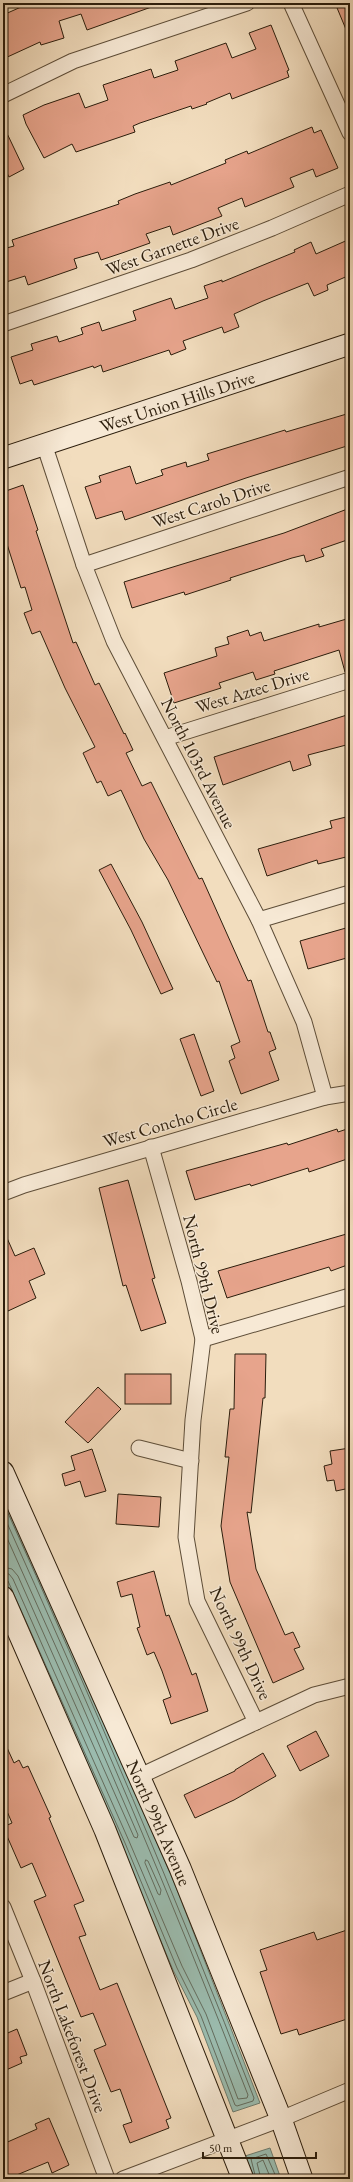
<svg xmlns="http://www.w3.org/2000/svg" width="353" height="2182" font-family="'EB Garamond',serif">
<rect width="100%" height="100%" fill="#f2ddbe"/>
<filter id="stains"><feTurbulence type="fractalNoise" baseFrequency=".005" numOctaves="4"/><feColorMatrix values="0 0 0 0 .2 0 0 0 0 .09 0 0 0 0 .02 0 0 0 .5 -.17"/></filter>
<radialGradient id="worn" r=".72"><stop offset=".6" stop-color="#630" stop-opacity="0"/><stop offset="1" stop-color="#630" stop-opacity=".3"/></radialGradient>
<g fill="#9bbcaf" stroke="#6e7c6e">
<polygon points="3,1493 129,1777 175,1885 260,2103 233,2112 197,2017 173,1970 121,1845 3,1578"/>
<polygon points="270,2148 281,2179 253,2179 245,2156"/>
</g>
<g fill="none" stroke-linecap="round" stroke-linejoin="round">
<g stroke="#636c5e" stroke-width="1">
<path d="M3,1502C92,1699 176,1897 254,2098L253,2101L237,2106L235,2105L201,2016L177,1968L125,1843L8,1581L3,1578"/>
<path d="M3,1514C90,1706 172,1899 248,2095L247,2098L238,2099L206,2014L182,1966L129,1841L13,1579L9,1574L3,1573"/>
<polyline points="3,1529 82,1705 138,1835 137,1838 134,1837 18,1576 12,1569 3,1567"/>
<polygon points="146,1860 148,1861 161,1890 160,1895 158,1894 145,1863"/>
<polyline points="256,2179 251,2159 266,2154 277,2179"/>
<polyline points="261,2179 257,2163 263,2160 271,2179"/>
</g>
</g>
<g fill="#e7a48c" stroke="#2b1d0c">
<polygon points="30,3 157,3 157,5 87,30 81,14 59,21 64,38 41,45 40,42 3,59 3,15"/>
<polygon points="335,3 350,3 350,39"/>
<polygon points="271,25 289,70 287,71 289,77 232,99 230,93 206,103 207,104 192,109 191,106 140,123 133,126 135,132 76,152 72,144 44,158 26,124 23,115 44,105 79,93 85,108 108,100 103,85 151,69 154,78 178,70 175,61 226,43 232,58 256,49 249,33"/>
<polygon points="3,125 24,169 9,177 3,165"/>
<polygon points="312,127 314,133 321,130 338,168 316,177 313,169 290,178 294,187 245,207 242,198 218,208 222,216 173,235 170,226 146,234 150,243 122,253 101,260 98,252 74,259 77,268 28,285 25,276 3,283 3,249 14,246 12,240 119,204 118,201 135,194 170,182 171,185 226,163 225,160 247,151 248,154"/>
<polygon points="350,239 350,275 327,285 328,290 314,296 308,283 263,301 234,314 239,327 224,333 222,327 183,341 186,349 171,355 169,350 103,372 101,365 94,368 93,366 34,385 32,380 20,384 11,357 33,350 31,344 57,336 59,342 83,334 81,328 99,322 102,331 136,320 133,311 171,298 175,309 208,298 204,286 222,280 222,282 295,252 294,250 311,242 316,254"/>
<polygon points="350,413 350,445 246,478 125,520 122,511 96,519 85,487 101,482 99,476 130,466 136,484 163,475 161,470 186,462 187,467 209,460 207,454 285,430 286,432"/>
<polygon points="23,485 38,530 36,531 73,643 76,642 95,685 99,683 124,734 125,733 133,750 126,753 142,786 151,782 199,879 202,878 248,981 251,980 268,1032 270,1032 276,1049 269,1052 279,1080 241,1094 229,1061 235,1058 231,1046 240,1042 219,981 217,982 168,880 144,839 121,790 108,796 101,781 97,783 83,753 95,747 65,688 40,631 32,634 24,613 32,610 25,587 21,588 6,541 3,542 3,492"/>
<polygon points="350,508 350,539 321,549 324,556 306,562 304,555 292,558 230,578 231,580 185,595 184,592 132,608 124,582 284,533"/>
<polygon points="350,618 350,671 345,672 339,650 274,671 275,674 256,680 253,672 219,683 221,688 174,703 164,673 217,656 215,648 229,644 227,637 248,630 250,636 261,632 264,641 319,624 319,627"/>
<polygon points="350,714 350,744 308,755 311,765 293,771 290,761 223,785 214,757"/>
<polygon points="350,816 350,856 318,864 317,860 267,876 258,849 332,828 330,821"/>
<polygon points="111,864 142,922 173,989 161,994 131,930 99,870"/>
<polygon points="346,928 350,942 350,957 308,969 300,941"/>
<polygon points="194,1034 214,1091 201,1096 180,1039"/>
<polygon points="350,1128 350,1158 309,1172 308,1168 251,1186 250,1184 195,1200 186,1171 287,1143 288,1145 337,1129 338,1132"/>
<polygon points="128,1180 155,1278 152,1279 166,1323 141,1331 126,1285 123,1286 99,1188"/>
<polygon points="3,1229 15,1256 34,1248 45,1274 29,1281 36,1298 8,1311 3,1300"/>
<polygon points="350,1233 350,1264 331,1271 329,1267 227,1298 218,1271"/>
<polygon points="235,1354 266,1354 265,1398 263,1398 251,1513 247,1512 256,1569 285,1635 293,1632 300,1647 294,1649 304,1669 273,1683 230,1582 221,1526 229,1457 225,1457 230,1409 234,1409"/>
<rect x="125" y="1374" width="46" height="30"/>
<polygon points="98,1387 121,1409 88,1443 65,1422"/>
<polygon points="350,1448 350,1488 336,1491 334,1480 327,1481 324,1466 332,1464 330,1451"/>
<polygon points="92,1449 106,1491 85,1497 80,1481 65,1486 62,1474 75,1470 71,1456"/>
<polygon points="118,1494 161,1497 159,1527 116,1524"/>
<polygon points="154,1571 166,1616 169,1615 192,1675 196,1673 208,1711 171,1724 163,1700 171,1697 162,1671 154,1652 147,1655 137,1628 140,1627 132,1594 121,1597 117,1582"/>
<polygon points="316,1731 329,1756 300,1771 287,1746"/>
<polygon points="3,1739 14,1763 19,1760 23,1768 28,1766 51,1817 49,1818 84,1901 74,1905 86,1935 79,1937 100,1990 117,1983 171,2118 166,2120 169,2128 130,2143 123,2125 132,2122 120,2089 111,2092 94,2050 106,2045 93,2013 81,2017 34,1901 46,1896 32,1863 21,1868 3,1827 12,1823 3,1802"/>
<polygon points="263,1753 276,1776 234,1800 195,1818 184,1795 235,1771 235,1770"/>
<polygon points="350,1929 350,2018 299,2035 297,2029 281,2034 260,1972 267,1970 260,1950 314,1932 317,1940"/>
<polygon points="17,2029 27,2055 20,2057 22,2063 6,2070 3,2062 3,2035"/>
<polygon points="49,2118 69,2165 52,2173 48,2162 7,2179 3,2179 3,2144 37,2129 35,2124"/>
</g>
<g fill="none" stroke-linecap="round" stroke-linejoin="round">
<defs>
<g id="street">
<polyline points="291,3 350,133"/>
<polyline points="3,95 73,61 247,3"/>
<polyline points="3,324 191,260 272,228 350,194"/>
<polyline points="44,444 84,565 114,641 259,920 304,1022 325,1097"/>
<polyline points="84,565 350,477"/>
<polyline points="165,738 350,680"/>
<polyline points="259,920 350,893"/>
<polyline points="151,1147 189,1281 203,1339 193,1420 186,1537 197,1601 256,1722"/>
<polyline points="3,1193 24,1185 325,1097 350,1093"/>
<polyline points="203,1339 350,1296"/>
<polyline points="139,1448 191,1461"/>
<polyline points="140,1776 314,1695 350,1686"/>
<polyline points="3,1907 33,1981 107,2179"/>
<polyline points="3,1993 33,1981"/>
<polyline points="123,2179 281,2119 350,2090"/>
</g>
<g id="secondary">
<path id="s1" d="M3,458L350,344"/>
<path id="s2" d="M3,1472L180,1868L281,2119L302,2179"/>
<polyline points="3,1597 105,1830 243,2179"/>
</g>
</defs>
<use href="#street" stroke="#5d4d38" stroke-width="17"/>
<use href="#secondary" stroke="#2b1d0c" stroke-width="23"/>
<use href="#street" stroke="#f7e9d5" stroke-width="15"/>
<use href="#secondary" stroke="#f7e9d5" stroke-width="21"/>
</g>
<g text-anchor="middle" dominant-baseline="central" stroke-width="3" stroke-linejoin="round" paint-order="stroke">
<g font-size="18" fill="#2b1d0c" stroke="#f7e9d5">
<text transform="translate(172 246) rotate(-20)">West Garnette Drive</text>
<text stroke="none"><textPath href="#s1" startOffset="183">West Union Hills Drive</textPath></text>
<text transform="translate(211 503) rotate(-18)">West Carob Drive</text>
<text transform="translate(252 690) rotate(-17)">West Aztec Drive</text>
<text transform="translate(199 763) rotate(63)">North 103rd Avenue</text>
<text transform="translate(170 1122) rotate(-16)">West Concho Circle</text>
<text transform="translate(204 1274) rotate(76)">North 99th Drive</text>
<text transform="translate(241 1643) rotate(65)">North 99th Drive</text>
<text stroke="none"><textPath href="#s2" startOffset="384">North 99th Avenue</textPath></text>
<text transform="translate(73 2036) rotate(69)">North Lakeforest Drive</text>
</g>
</g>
<rect width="353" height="2182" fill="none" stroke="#f2ddbe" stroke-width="16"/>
<rect x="4" y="4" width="345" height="2174" fill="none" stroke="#2b1d0c" stroke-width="2"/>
<rect x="8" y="8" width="337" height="2166" fill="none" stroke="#2b1d0c"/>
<path d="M203 2152v6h113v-6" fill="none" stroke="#2b1d0c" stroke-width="2"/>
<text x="209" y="2152" font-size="12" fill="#2b1d0c" stroke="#f7e9d5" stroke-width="3" paint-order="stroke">50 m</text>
<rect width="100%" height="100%" filter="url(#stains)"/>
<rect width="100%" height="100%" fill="url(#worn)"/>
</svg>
